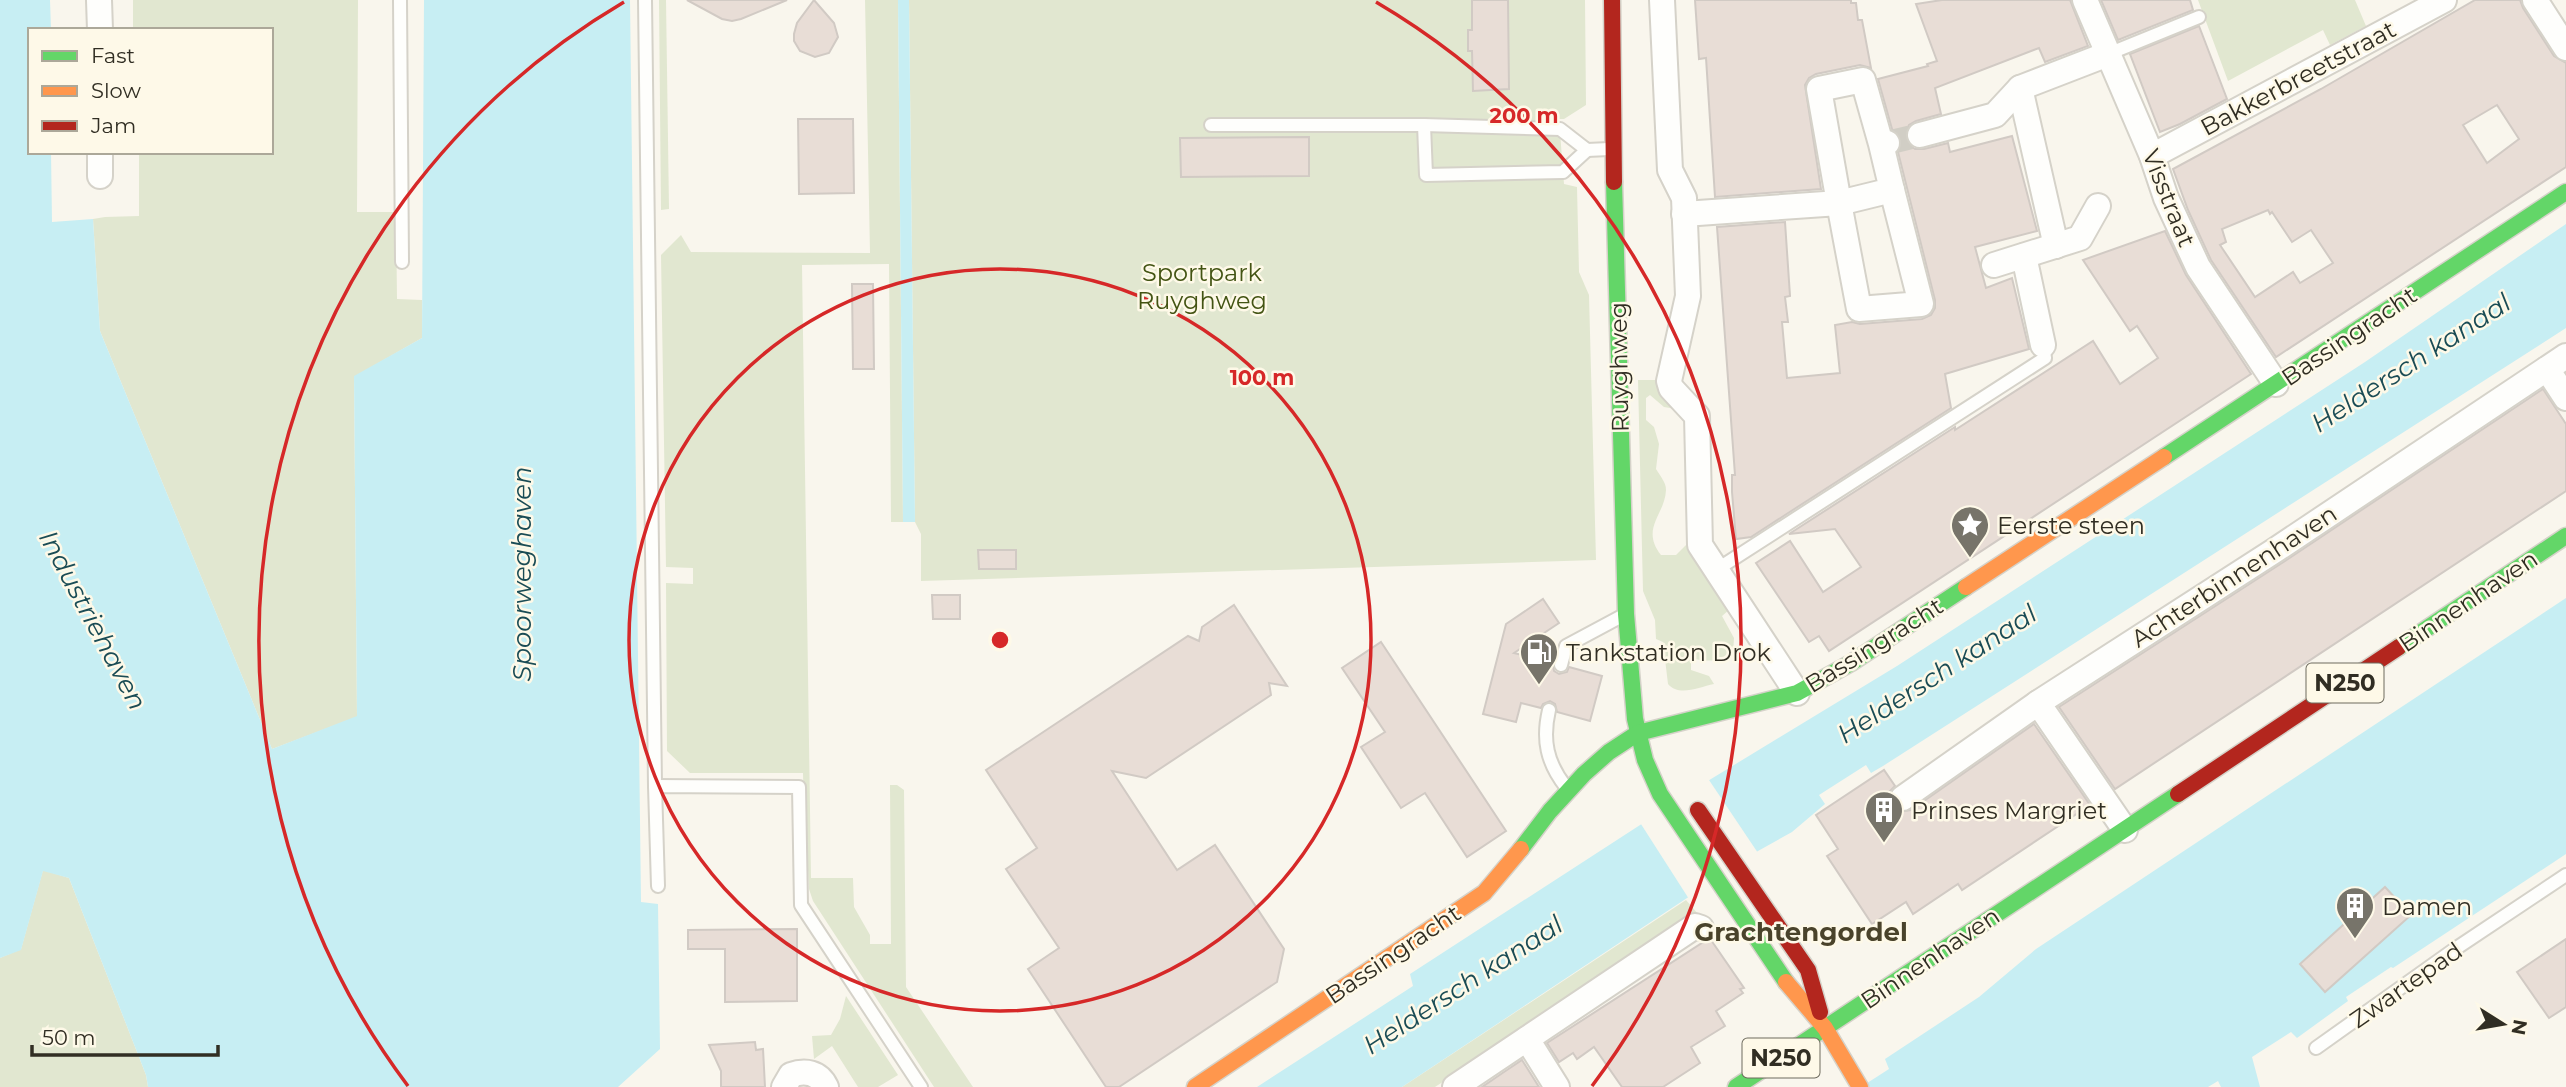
<svg xmlns="http://www.w3.org/2000/svg" width="2566" height="1087" font-family="Montserrat,sans-serif">
<rect width="100%" height="100%" fill="#f9f6ed"/>
<g fill="#e1e7d0">
<polygon points="133,0 358,0 357,212 396,212 397,299 422,300 422,338 354,377 357,717 272,749 100,331 93,219 105,217 139,216 139,155 133,154 133,152 271,152 271,30 133,30"/>
<polygon points="659,0 666,0 669,209 661,210"/>
<polygon points="865,0 898,0 903,522 891,522 889,264 802,265 811,878 853,878 854,907 870,935 870,944 891,944 890,785 897,785 904,790 906,987 973,1087 934,1087 813,901 809,889 808,870 805,869 803,773 690,773 667,751 666,583 693,584 693,568 666,567 661,255 681,235 691,252 870,253"/>
<polygon points="909,0 1585,0 1586,105 1564,119 1559,119 1564,184 1577,187 1579,272 1589,295 1596,560 921,581 921,534 915,522"/>
<polygon points="2198,0 2355,0 2366,26 2330,45 2323,30 2228,81"/>
<path d="M1638,380H1659L1676,409L1664,407L1650,395L1646,398V420L1654,427L1659,444L1656,469C1660,476 1666,482 1666,490C1665,515 1640,528 1661,555H1676L1687,544L1730,609L1722,616L1734,638L1733,653C1721,662 1705,662 1691,658V670L1709,676L1714,684C1699,687 1679,697 1668,684L1663,642L1656,639L1655,620L1643,591Z"/>
<polygon points="43,870 69,878 146,1075 148,1087 0,1087 0,958 21,949"/>
<polygon points="1686,900 1698,914 1435,1087 1402,1087"/>
<polygon points="846,996 898,1075 878,1087 858,1087 832,1046 814,1059 812,1036 831,1035 840,1019"/>
</g>
<g fill="#c7eef3">
<polygon points="0,0 50,0 51,30 30,30 30,152 51,152 52,222 93,219 100,331 272,749 357,716 354,376 422,338 424,0 630,0 641,902 658,904 660,1049 618,1087 148,1087 146,1075 69,878 43,871 21,950 0,958"/>
<polygon points="898,0 909,0 915,522 903,522"/>
<polygon points="2566,224 2566,328 1883,766 1871,773 1866,765 1819,795 1825,804 1792,832 1758,851 1402,1087 1257,1087 1413,986 1410,974 1711,779 1897,666 2365,362"/>
<polygon points="2566,598 2566,854 2393,968 2391,967 2346,997 2348,1001 2297,1038 2291,1032 2252,1057 2260,1087 2221,1087 2218,1081 2208,1087 1861,1087 1889,1069 1885,1059 1979,997 2036,949"/>
</g>
<polygon fill="#f9f6ed" points="1707,777 1758,853 1689,899 1639,821"/>
<g fill="#e8ddd6" stroke="#d1cac4" stroke-width="2" fill-rule="evenodd">
<polygon points="687,0 787,0 741,19 732,21 722,19"/>
<polygon points="814,0 834,23 838,37 829,53 815,57 800,51 794,41 794,34 797,23"/>
<polygon points="1472,0 1508,0 1509,89 1473,91 1472,51 1468,51 1468,30 1472,30"/>
<polygon points="1695,0 1851,0 1851,3 1856,3 1858,20 1862,20 1871,68 1860,65 1816,74 1809,78 1805,85 1821,189 1715,197 1706,58 1699,59"/>
<polygon points="1942,0 2070,0 2088,46 2045,62 2039,48 1935,88 1941,114 1916,121 1909,125 1906,132 1909,145 1915,149 1924,149 1948,143 1950,152 2012,136 2037,231 1975,247 1986,288 2012,278 2029,349 1945,374 1951,408 1751,537 1736,539 1732,492 1732,475 1735,475 1717,227 1785,222 1790,296 1785,297 1788,322 1782,322 1787,378 1840,373 1835,325 1852,322 1860,324 1922,319 1931,315 1935,308 1935,300 1898,152 1901,140 1892,129 1878,79 1928,66 1927,64 1937,61 1916,4"/>
<polygon points="2101,0 2190,0 2193,10 2118,40"/>
<path d="M2475,0H2520L2523,8L2554,56L2566,63V167L2276,357L2211,260L2188,210L2173,169L2321,89ZM2497,105L2519,139L2487,163L2463,125ZM2268,210L2270,214L2272,212L2292,242L2311,230L2333,263L2300,283L2293,272L2255,297L2220,245L2226,242L2222,229Z"/>
<polygon points="2199,26 2227,99 2180,124 2160,132 2130,54"/>
<polygon points="798,119 853,119 854,193 799,194"/>
<polygon points="1309,137 1309,176 1181,177 1180,138"/>
<polygon points="2165,231 2186,275 2251,374 1829,651 1819,636 1809,642 1756,563 1790,541 1823,592 1861,567 1835,529 1789,534 1955,427 1955,430 2093,341 2120,384 2158,358 2137,326 2130,331 2083,260"/>
<polygon points="852,284 873,284 874,369 853,369"/>
<polygon points="2543,389 2566,424 2566,491 2115,789 2059,707 2282,563"/>
<polygon points="978,550 1016,550 1016,569 979,569"/>
<polygon points="932,595 960,595 960,619 933,619"/>
<polygon points="1543,599 1559,623 1514,653 1553,663 1554,671 1559,674 1567,672 1569,667 1602,676 1590,721 1557,712 1555,704 1550,701 1543,704 1541,708 1521,703 1516,722 1483,714 1506,624"/>
<polygon points="1234,605 1287,686 1269,683 1271,695 1146,778 1112,771 1177,870 1215,845 1284,949 1277,982 1119,1087 1106,1087 1028,969 1059,948 1006,869 1037,848 986,770 1188,636 1199,641 1202,627"/>
<polygon points="1381,642 1506,831 1467,857 1425,793 1401,808 1361,747 1385,732 1342,668"/>
<polygon points="2034,724 2090,805 1962,890 1958,884 1913,914 1906,902 1872,924 1827,856 1838,849 1816,815 1884,770 1895,786 1889,792 1891,806 1897,812 1911,810"/>
<polygon points="2385,887 2411,915 2325,992 2300,964"/>
<polygon points="797,929 797,1001 725,1002 725,949 688,949 688,930"/>
<polygon points="2566,939 2566,1007 2549,1018 2517,972"/>
<polygon points="1711,940 1744,988 1740,989 1743,993 1716,1011 1725,1026 1691,1047 1700,1063 1663,1087 1622,1087 1594,1047 1577,1059 1573,1053 1559,1062 1547,1043 1702,943"/>
<polygon points="755,1042 756,1050 763,1049 765,1087 721,1087 721,1071 709,1045"/>
<polygon points="1522,1060 1539,1087 1482,1087 1504,1072"/>
</g>
<g fill="none" stroke-linecap="round" stroke-linejoin="round">
<polyline stroke="#d1cec5" stroke-width="24" stroke-dasharray="24 12" stroke-linecap="butt" points="1887,143 1920,135"/>
<defs>
<g id="lane">
<polyline points="400,0 402,262"/>
<polyline points="645,0 655,786"/>
<polyline points="2108,54 2199,17"/>
<polyline points="1211,125 1424,125 1560,129 1587,150 1609,149"/>
<polyline points="1424,125 1426,175 1563,172 1587,150"/>
<polyline points="1716,570 2045,358 2043,345"/>
<polyline points="1561,665 1566,646 1622,616"/>
<path d="M1549,710C1542,740 1547,763 1566,787"/>
<polyline points="658,886 655,786 799,787 801,905 921,1087"/>
<polyline points="2316,1048 2455,949 2566,875"/>
</g>
<g id="street">
<polyline points="99,0 100,30"/>
<polyline points="1662,0 1670,170 1684,198 1688,296 1669,381 1671,388 1697,416 1700,545 1797,693"/>
<polyline points="2085,0 2152,156 2166,198 2198,267 2276,384"/>
<polyline points="2535,0 2566,48"/>
<polyline points="2020,88 2056,246"/>
<polyline points="1920,135 1995,115 2020,88 2108,54"/>
<polyline points="1881,144 1892,190 1839,203 1819,89 1863,80 1881,144 1887,143"/>
<polyline points="100,152 100,176"/>
<polyline points="2152,156 2444,0"/>
<polyline points="1684,214 1839,203 1859,309 1921,304 1892,190"/>
<polyline points="2024,256 2043,345"/>
<polyline points="1994,265 2080,238 2098,206"/>
<polyline points="2547,369 2566,398"/>
<polyline points="2038,703 2125,830"/>
<polyline points="1903,798 2038,703 2274,551 2566,356"/>
<polyline points="1527,1039 1557,1087"/>
<path d="M784,1087L791,1075C805,1070 819,1072 826,1087"/>
<polyline points="1455,1087 1695,926 1701,928"/>
</g>
<g id="fast">
<polyline points="1614,182 1626,614 1635,719 1645,760 1660,794 1786,982"/>
<polyline points="2164,457 2566,192"/>
<polyline points="2399,647 2566,536"/>
<polyline points="1521,849 1550,811 1584,774 1609,752 1638,733 1797,693 1851,663 1966,587"/>
<polyline points="1736,1087 2178,794"/>
</g>
<g id="slow">
<polyline points="1966,587 2164,457"/>
<polyline points="1786,982 1825,1028 1860,1087"/>
<polyline points="1195,1087 1484,893 1521,849"/>
</g>
<g id="jam">
<polyline points="1612,0 1614,182"/>
<polyline points="2178,794 2399,647"/>
<polyline points="1698,810 1808,970 1820,1012"/>
</g>
</defs>
<use href="#lane" stroke="#d5d2c9" stroke-width="16"/>
<use href="#street" stroke="#d5d2c9" stroke-width="28"/>
<use href="#fast" stroke="#d5d2c9" stroke-width="19"/>
<use href="#slow" stroke="#d5d2c9" stroke-width="19"/>
<use href="#jam" stroke="#d5d2c9" stroke-width="19"/>
<use href="#lane" stroke="#fefefc" stroke-width="12"/>
<use href="#street" stroke="#fefefc" stroke-width="24"/>
<use href="#fast" stroke="#63d668" stroke-width="16"/>
<use href="#slow" stroke="#ff974d" stroke-width="16"/>
<use href="#jam" stroke="#b3261e" stroke-width="16"/>
</g>
<g fill="none" stroke="#d62828" stroke-width="3.5">
<circle cx="1000" cy="640" r="371"/>
<path d="M408 1086A741 741 0 0 1 624 2M1376 2A741 741 0 0 1 1592 1086"/>
</g>
<defs>
<symbol id="sight-pin" viewBox="-11 -11 22 30"><path d="M0 17L-7.5 6A9.5 9.5 0 1 1 7.5 6Z" fill="#77746a" stroke="#fef9e8"/><path d="M0-6L1.8-2.2L6-1.7L2.9 1.2L3.7 5.4L0 3.3L-3.7 5.4L-2.9 1.2L-6-1.7L-1.8-2.2Z" fill="#fff"/></symbol>
<symbol id="fuel-pin" viewBox="-11 -11 22 30"><path d="M0 17L-7.5 6A9.5 9.5 0 1 1 7.5 6Z" fill="#77746a" stroke="#fef9e8"/><path d="M-5.5-6h7V0h2V4h1.3V-2.5L3-4.5l.8-.8L6-3V5H2.5V1h-1V6h-7ZM-4.2-4.7v3.2H.2V-4.7Z" fill="#fff"/></symbol>
<symbol id="building-pin" viewBox="-11 -11 22 30"><path d="M0 17L-7.5 6A9.5 9.5 0 1 1 7.5 6Z" fill="#77746a" stroke="#fef9e8"/><path d="M-4-6H4V6H1V3H-1V6H-4ZM-2.5-4.3h1.7v1.8h-1.7ZM.8-4.3h1.7v1.8H.8ZM-2.5-1h1.7V.8h-1.7ZM.8-1h1.7V.8H.8Z" fill="#fff"/></symbol>
</defs>
<g fill-rule="evenodd">
<use href="#sight-pin" x="1948" y="503" width="44" height="60"/>
<use href="#fuel-pin" x="1517" y="630" width="44" height="60"/>
<use href="#building-pin" x="1862" y="788" width="44" height="60"/>
<use href="#building-pin" x="2333" y="884" width="44" height="60"/>
</g>
<g text-anchor="middle" dominant-baseline="central" stroke-width="5" stroke-linejoin="round" paint-order="stroke">
<g fill="#fef9e8" stroke="#6e6b5e" stroke-width="2">
<rect x="2306.5" y="663.5" width="77" height="39" rx="5"/>
<rect x="1742.5" y="1038.5" width="77" height="39" rx="5"/>
</g>
<g font-size="23" font-weight="bold" fill="#312e23">
<text x="2345" y="683">N250</text>
<text x="1781" y="1058">N250</text>
</g>
<g font-size="24" fill="#312e23" stroke="#fef9e8">
<text transform="translate(2298 78) rotate(-28)">Bakkerbreetstraat</text>
<text transform="translate(2169 198) rotate(68)">Visstraat</text>
<text transform="translate(2349 336) rotate(-34)">Bassingracht</text>
<text transform="translate(1619 367) rotate(-91)">Ruyghweg</text>
<text transform="translate(2234 576) rotate(-33)">Achterbinnenhaven</text>
<text transform="translate(2468 601) rotate(-34)">Binnenhaven</text>
<text transform="translate(1874 645) rotate(-32)">Bassingracht</text>
<text transform="translate(1393 954) rotate(-34)">Bassingracht</text>
<text transform="translate(1930 958) rotate(-34)">Binnenhaven</text>
<text transform="translate(2406 985) rotate(-35)">Zwartepad</text>
</g>
<g font-size="24" fill="#435413" stroke="#fef9e8">
<text x="1202" y="272">Sportpark<tspan x="1202" dy="28">Ruyghweg</tspan></text>
</g>
<g font-size="24" fill="#312e23" stroke="#fef9e8" text-anchor="start">
<text x="1997" y="525">Eerste steen</text>
<text x="1566" y="652">Tankstation Drok</text>
<text x="1911" y="810">Prinses Margriet</text>
<text x="2382" y="906">Damen</text>
</g>
<g font-size="26" font-style="italic" fill="#1a4c55" stroke="#fef9e8">
<text transform="translate(2411 363) rotate(-33)">Heldersch kanaal</text>
<text transform="translate(522 574) rotate(-90)">Spoorweghaven</text>
<text transform="translate(93 620) rotate(62)">Industriehaven</text>
<text transform="translate(1937 674) rotate(-33)">Heldersch kanaal</text>
<text transform="translate(1463 985) rotate(-33)">Heldersch kanaal</text>
</g>
<g font-size="26" font-weight="bold" fill="#4a432b" stroke="#fef9e8">
<text x="1801" y="932">Grachtengordel</text>
</g>
</g>
<circle cx="1000" cy="640" r="10" fill="#d62828" stroke="#fef9e8" stroke-width="3.5"/>
<g font-size="21" text-anchor="middle" font-weight="bold" fill="#d62828" stroke="#fef9e8" stroke-width="5" stroke-linejoin="round" paint-order="stroke">
<text x="1524" y="123">200 m</text>
<text x="1262" y="385">100 m</text>
</g>
<rect x="28" y="28" width="245" height="126" fill="#fef9e8" stroke="#aca899" stroke-width="2"/>
<rect x="42" y="51" width="35" height="10" fill="#63d668" stroke="#aca899" stroke-width="2"/>
<text x="91" y="63" font-size="21" fill="#312e23">Fast</text>
<rect x="42" y="86" width="35" height="10" fill="#ff974d" stroke="#aca899" stroke-width="2"/>
<text x="91" y="98" font-size="21" fill="#312e23">Slow</text>
<rect x="42" y="121" width="35" height="10" fill="#b3261e" stroke="#aca899" stroke-width="2"/>
<text x="91" y="133" font-size="21" fill="#312e23">Jam</text>
<g transform="translate(2503 1024) rotate(101)" stroke="#fef9e8" stroke-width="5" paint-order="stroke">
<path d="M0-5L12 26L0 18L-12 26Z" fill="#312e23"/>
<text y="-10" font-size="19" font-weight="bold" text-anchor="middle" fill="#312e23">N</text>
</g>
<path d="M32 1045v10h186v-10" fill="none" stroke="#312e23" stroke-width="3.5"/>
<text x="42" y="1045" font-size="21" fill="#312e23" stroke="#fef9e8" stroke-width="5" paint-order="stroke">50 m</text>
</svg>
